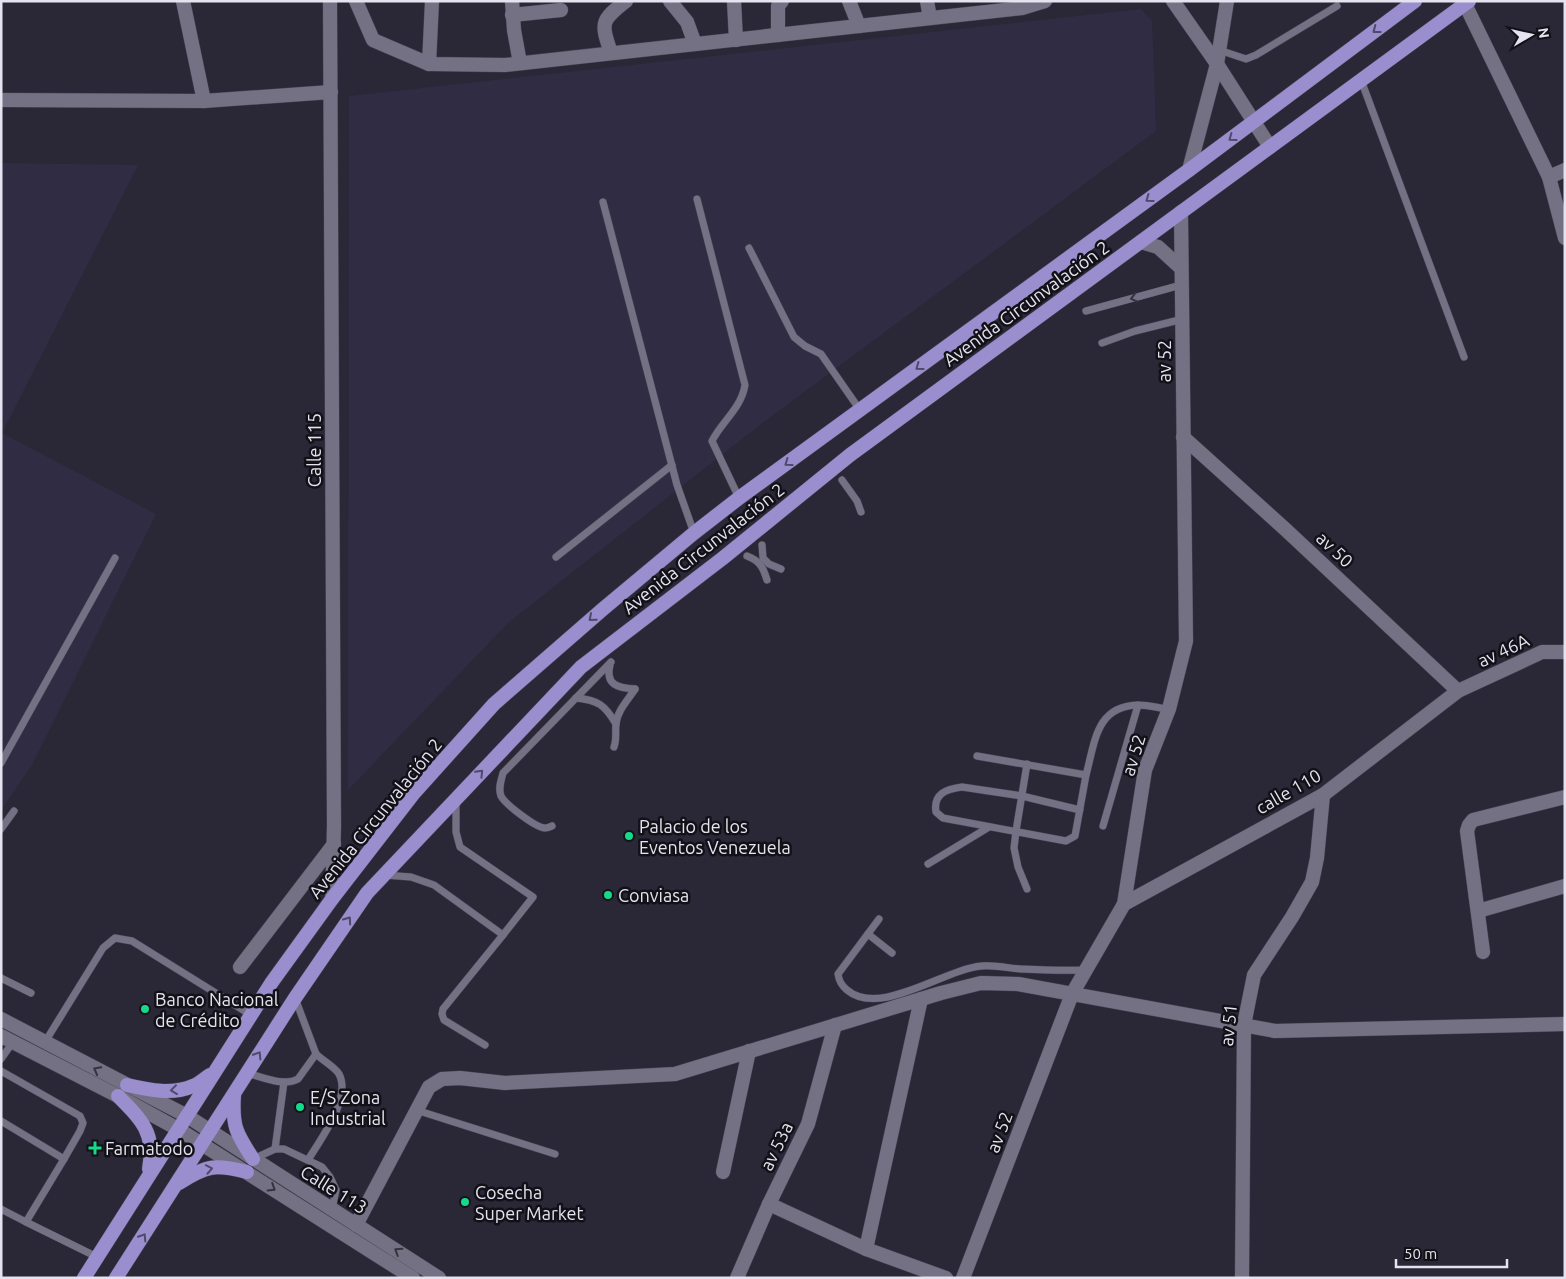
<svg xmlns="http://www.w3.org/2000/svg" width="1566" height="1279" font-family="Ubuntu,sans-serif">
<rect width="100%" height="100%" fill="#2a2737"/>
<g fill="#302c43">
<polygon points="1141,9 1152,21 1156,131 761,424 509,622 348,790 349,96"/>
<polygon points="1,163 138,165 2,433 156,514 32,765 1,810"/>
</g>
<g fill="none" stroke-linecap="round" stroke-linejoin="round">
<defs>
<g id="service">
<polyline points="1219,50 1246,59 1256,55 1337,6"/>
<polyline points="1361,80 1464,357"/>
<path d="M697,199L745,385C741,409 722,421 712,441L739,498"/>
<polyline points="603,202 677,485 694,533"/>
<polyline points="749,248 794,337 805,346 821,354 860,410"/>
<polyline points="1086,311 1181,285"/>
<polyline points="1102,343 1135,331 1183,319"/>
<polyline points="842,480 857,501 861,512"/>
<polyline points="762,545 763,558 769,564 781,569"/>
<path d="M747,556C760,561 763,567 767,580"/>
<polyline points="556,557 672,465"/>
<path d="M610,665C605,685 618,688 635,689"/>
<path d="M576,698C598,700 605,705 616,724"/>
<path d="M614,747C617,739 615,733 616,724C617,711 628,700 635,689"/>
<path d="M977,756L1086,775C1095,742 1096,706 1138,705C1148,705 1159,708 1169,709"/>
<polyline points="1,763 115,558"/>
<polyline points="1027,764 1016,831 1014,848 1018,867 1027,889"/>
<path d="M1080,810L1022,796L962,787C946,789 933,794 936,812L943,818L1066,841L1075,836L1086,775"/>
<path d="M552,826C550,827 547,828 545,828C536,828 505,804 501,796C498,788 501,781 503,773L611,662"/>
<polyline points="1103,826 1138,705"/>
<polyline points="1,829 14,811"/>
<polyline points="928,864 989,827"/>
<polyline points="384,875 411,877 434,885 503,935 533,897 460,847 456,832 456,800"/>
<path d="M879,919L838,974C839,981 841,985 847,990C880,1018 944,969 982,966C994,965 1008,968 1020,969C1042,970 1063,971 1085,970"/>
<polyline points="868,934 892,953"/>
<polyline points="1,978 31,993"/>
<polyline points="45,1042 103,948 115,938 132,941 251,1015"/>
<polyline points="485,1045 444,1020 442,1014 443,1009 503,935"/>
<polyline points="1,1059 13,1042"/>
<polyline points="1,1071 80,1116 83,1123 80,1131 64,1159"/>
<path d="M247,1073C262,1077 284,1087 298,1079L316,1054L295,998"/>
<polyline points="416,1110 555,1154"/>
<polyline points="1,1121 64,1159 26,1222 97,1257"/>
<polyline points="275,1149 284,1082"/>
<polyline points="253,1159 275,1149 284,1149 322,1167 330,1177 336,1190 332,1209"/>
<path d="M308,1160C320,1140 352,1098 339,1074C335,1067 322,1060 316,1054"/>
<polyline points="1,1209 26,1222"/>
</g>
<g id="minor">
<polyline points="183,1 204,101"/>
<polyline points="330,1 334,826 332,899"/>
<polyline points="356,1 373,40 429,64 505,65 1022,8 1045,1"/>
<polyline points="512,1 514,30 520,63"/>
<polyline points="670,1 687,22 695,44"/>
<polyline points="734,1 736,40"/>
<polyline points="849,1 859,26"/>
<polyline points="927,1 930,18"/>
<polyline points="1173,1 1217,64 1270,147"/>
<polyline points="1465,4 1549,177 1565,238"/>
<polyline points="512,15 561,10"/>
<polyline points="778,35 778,6 782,1"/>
<path d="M611,53C601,23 600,21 626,1"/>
<polyline points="429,64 432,1"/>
<polyline points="1,100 204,101 331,92"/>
<polyline points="1189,170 1217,64 1227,1"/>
<polyline points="1549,177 1565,170"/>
<polyline points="1141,242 1158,247 1181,268"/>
<polyline points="1183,437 1285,529 1458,691"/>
<polyline points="1124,904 1323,795 1458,691 1542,652 1565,652"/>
<polyline points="1478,911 1565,886"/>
<polyline points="1483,952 1467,831 1469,825 1473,820 1565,797"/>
<polyline points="240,967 334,844"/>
<polyline points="723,1172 749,1051"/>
<polyline points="769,1204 866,1249 946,1278"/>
<polyline points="356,1225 429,1087 442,1079 460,1078 505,1083 675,1074 941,993 981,983 1018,984 1275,1031 1565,1024"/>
<polyline points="866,1249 921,999"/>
<polyline points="737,1278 769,1204 808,1124 835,1025"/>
<polyline points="963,1278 1072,994 1124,904 1145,770 1169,709 1186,641 1181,212"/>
<polyline points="1242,1278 1244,1025 1254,975 1292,917 1312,882 1317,858 1323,795"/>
</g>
<g id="tertiary">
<polyline points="1,1019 187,1116 439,1278"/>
<polyline points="1,1036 118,1096 178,1129 413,1278"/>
</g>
<g id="trunk">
<path d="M127,1085C149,1090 172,1095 193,1086C199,1084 205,1078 210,1075"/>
<path d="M234,1095C232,1126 236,1133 253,1159"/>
<path d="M118,1096C142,1120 156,1134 149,1169"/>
<path d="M179,1183C207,1165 215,1164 247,1172"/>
<polyline points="84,1278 272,982 332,899 414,793 494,704 603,609 694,533 739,498 1189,170 1415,1"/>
<polyline points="116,1278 295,998 367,893 581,667 723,558 850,455 1469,1"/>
</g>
</defs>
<use href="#service" stroke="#454350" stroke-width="8"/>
<use href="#minor" stroke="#454350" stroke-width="15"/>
<use href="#tertiary" stroke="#454350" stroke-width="15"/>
<use href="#trunk" stroke="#454350" stroke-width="15"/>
<use href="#service" stroke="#747185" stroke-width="7"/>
<use href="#minor" stroke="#747185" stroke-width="14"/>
<use href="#tertiary" stroke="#747185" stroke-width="14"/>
<use href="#trunk" stroke="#9a8ece" stroke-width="14"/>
</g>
<defs><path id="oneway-chevron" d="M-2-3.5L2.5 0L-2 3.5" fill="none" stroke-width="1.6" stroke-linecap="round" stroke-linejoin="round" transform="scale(1.25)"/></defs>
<g stroke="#4f496a">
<use href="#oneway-chevron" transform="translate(1376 30) rotate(143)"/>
<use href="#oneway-chevron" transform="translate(1232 138) rotate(144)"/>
<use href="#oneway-chevron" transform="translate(1149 199) rotate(144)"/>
<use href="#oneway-chevron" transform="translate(919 367) rotate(144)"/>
<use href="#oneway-chevron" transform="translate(788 463) rotate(144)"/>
<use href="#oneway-chevron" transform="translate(592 618) rotate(139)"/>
<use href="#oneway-chevron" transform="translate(480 773) rotate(-46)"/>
<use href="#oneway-chevron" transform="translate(348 920) rotate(-55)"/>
<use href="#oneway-chevron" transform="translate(258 1055) rotate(-58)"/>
<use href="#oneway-chevron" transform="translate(174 1090) rotate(173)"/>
<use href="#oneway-chevron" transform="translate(209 1169) rotate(-11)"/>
<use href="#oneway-chevron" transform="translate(143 1237) rotate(-57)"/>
</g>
<g stroke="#34333e">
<use href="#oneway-chevron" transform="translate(1134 298) rotate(165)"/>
<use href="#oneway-chevron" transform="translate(97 1070) rotate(-152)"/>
<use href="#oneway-chevron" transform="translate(272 1188) rotate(32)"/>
<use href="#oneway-chevron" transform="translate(398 1251) rotate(-147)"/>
</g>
<g fill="#16d989" stroke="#121118" stroke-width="2">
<circle cx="629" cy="836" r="5"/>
<circle cx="608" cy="895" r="5"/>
<circle cx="145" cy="1009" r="5"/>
<circle cx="300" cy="1107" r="5"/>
<path d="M92.5 1140.5h5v5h5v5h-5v5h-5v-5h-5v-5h5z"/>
<circle cx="465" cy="1202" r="5"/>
</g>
<g text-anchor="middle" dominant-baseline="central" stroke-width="5" stroke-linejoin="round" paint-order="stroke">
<g font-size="18" fill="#e5e3ef" stroke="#121118">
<text transform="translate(1026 303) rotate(-36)">Avenida Circunvalación 2</text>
<text transform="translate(1164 361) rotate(-90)">av 52</text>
<text transform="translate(314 450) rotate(-90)">Calle 115</text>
<text transform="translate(703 548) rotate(-38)">Avenida Circunvalación 2</text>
<text transform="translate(1335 549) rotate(43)">av 50</text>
<text transform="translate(1503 650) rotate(-25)">av 46A</text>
<text transform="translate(1133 755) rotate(-73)">av 52</text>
<text transform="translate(1288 791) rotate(-30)">calle 110</text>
<text transform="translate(375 818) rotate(-51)">Avenida Circunvalación 2</text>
<text transform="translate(1228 1025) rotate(-84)">av 51</text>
<text transform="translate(999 1132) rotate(-69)">av 52</text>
<text transform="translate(776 1146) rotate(-64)">av 53a</text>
<text transform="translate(334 1189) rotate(32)">Calle 113</text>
</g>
<g font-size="18" fill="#e5e3ef" stroke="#121118" text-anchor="start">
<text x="639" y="826">Palacio de los<tspan x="639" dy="21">Eventos Venezuela</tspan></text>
<text x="618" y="895">Conviasa</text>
<text x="155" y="999">Banco Nacional<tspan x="155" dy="21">de Crédito</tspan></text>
<text x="310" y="1097">E/S Zona<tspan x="310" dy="21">Industrial</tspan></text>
<text x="105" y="1148">Farmatodo</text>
<text x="475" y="1192">Cosecha<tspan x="475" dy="21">Super Market</tspan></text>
</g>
</g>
<rect width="1566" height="1279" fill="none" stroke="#e5e3ef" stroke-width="5"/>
<g transform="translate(1531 35) rotate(81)" stroke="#121118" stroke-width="4" paint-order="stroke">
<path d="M0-4L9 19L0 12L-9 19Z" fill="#e5e3ef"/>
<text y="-8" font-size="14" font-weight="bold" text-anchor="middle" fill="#e5e3ef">N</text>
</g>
<path d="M1396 1259v8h111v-8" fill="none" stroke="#e5e3ef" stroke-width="2.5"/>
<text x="1404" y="1259" font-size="15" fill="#e5e3ef" stroke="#121118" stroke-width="4" paint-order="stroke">50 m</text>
</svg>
